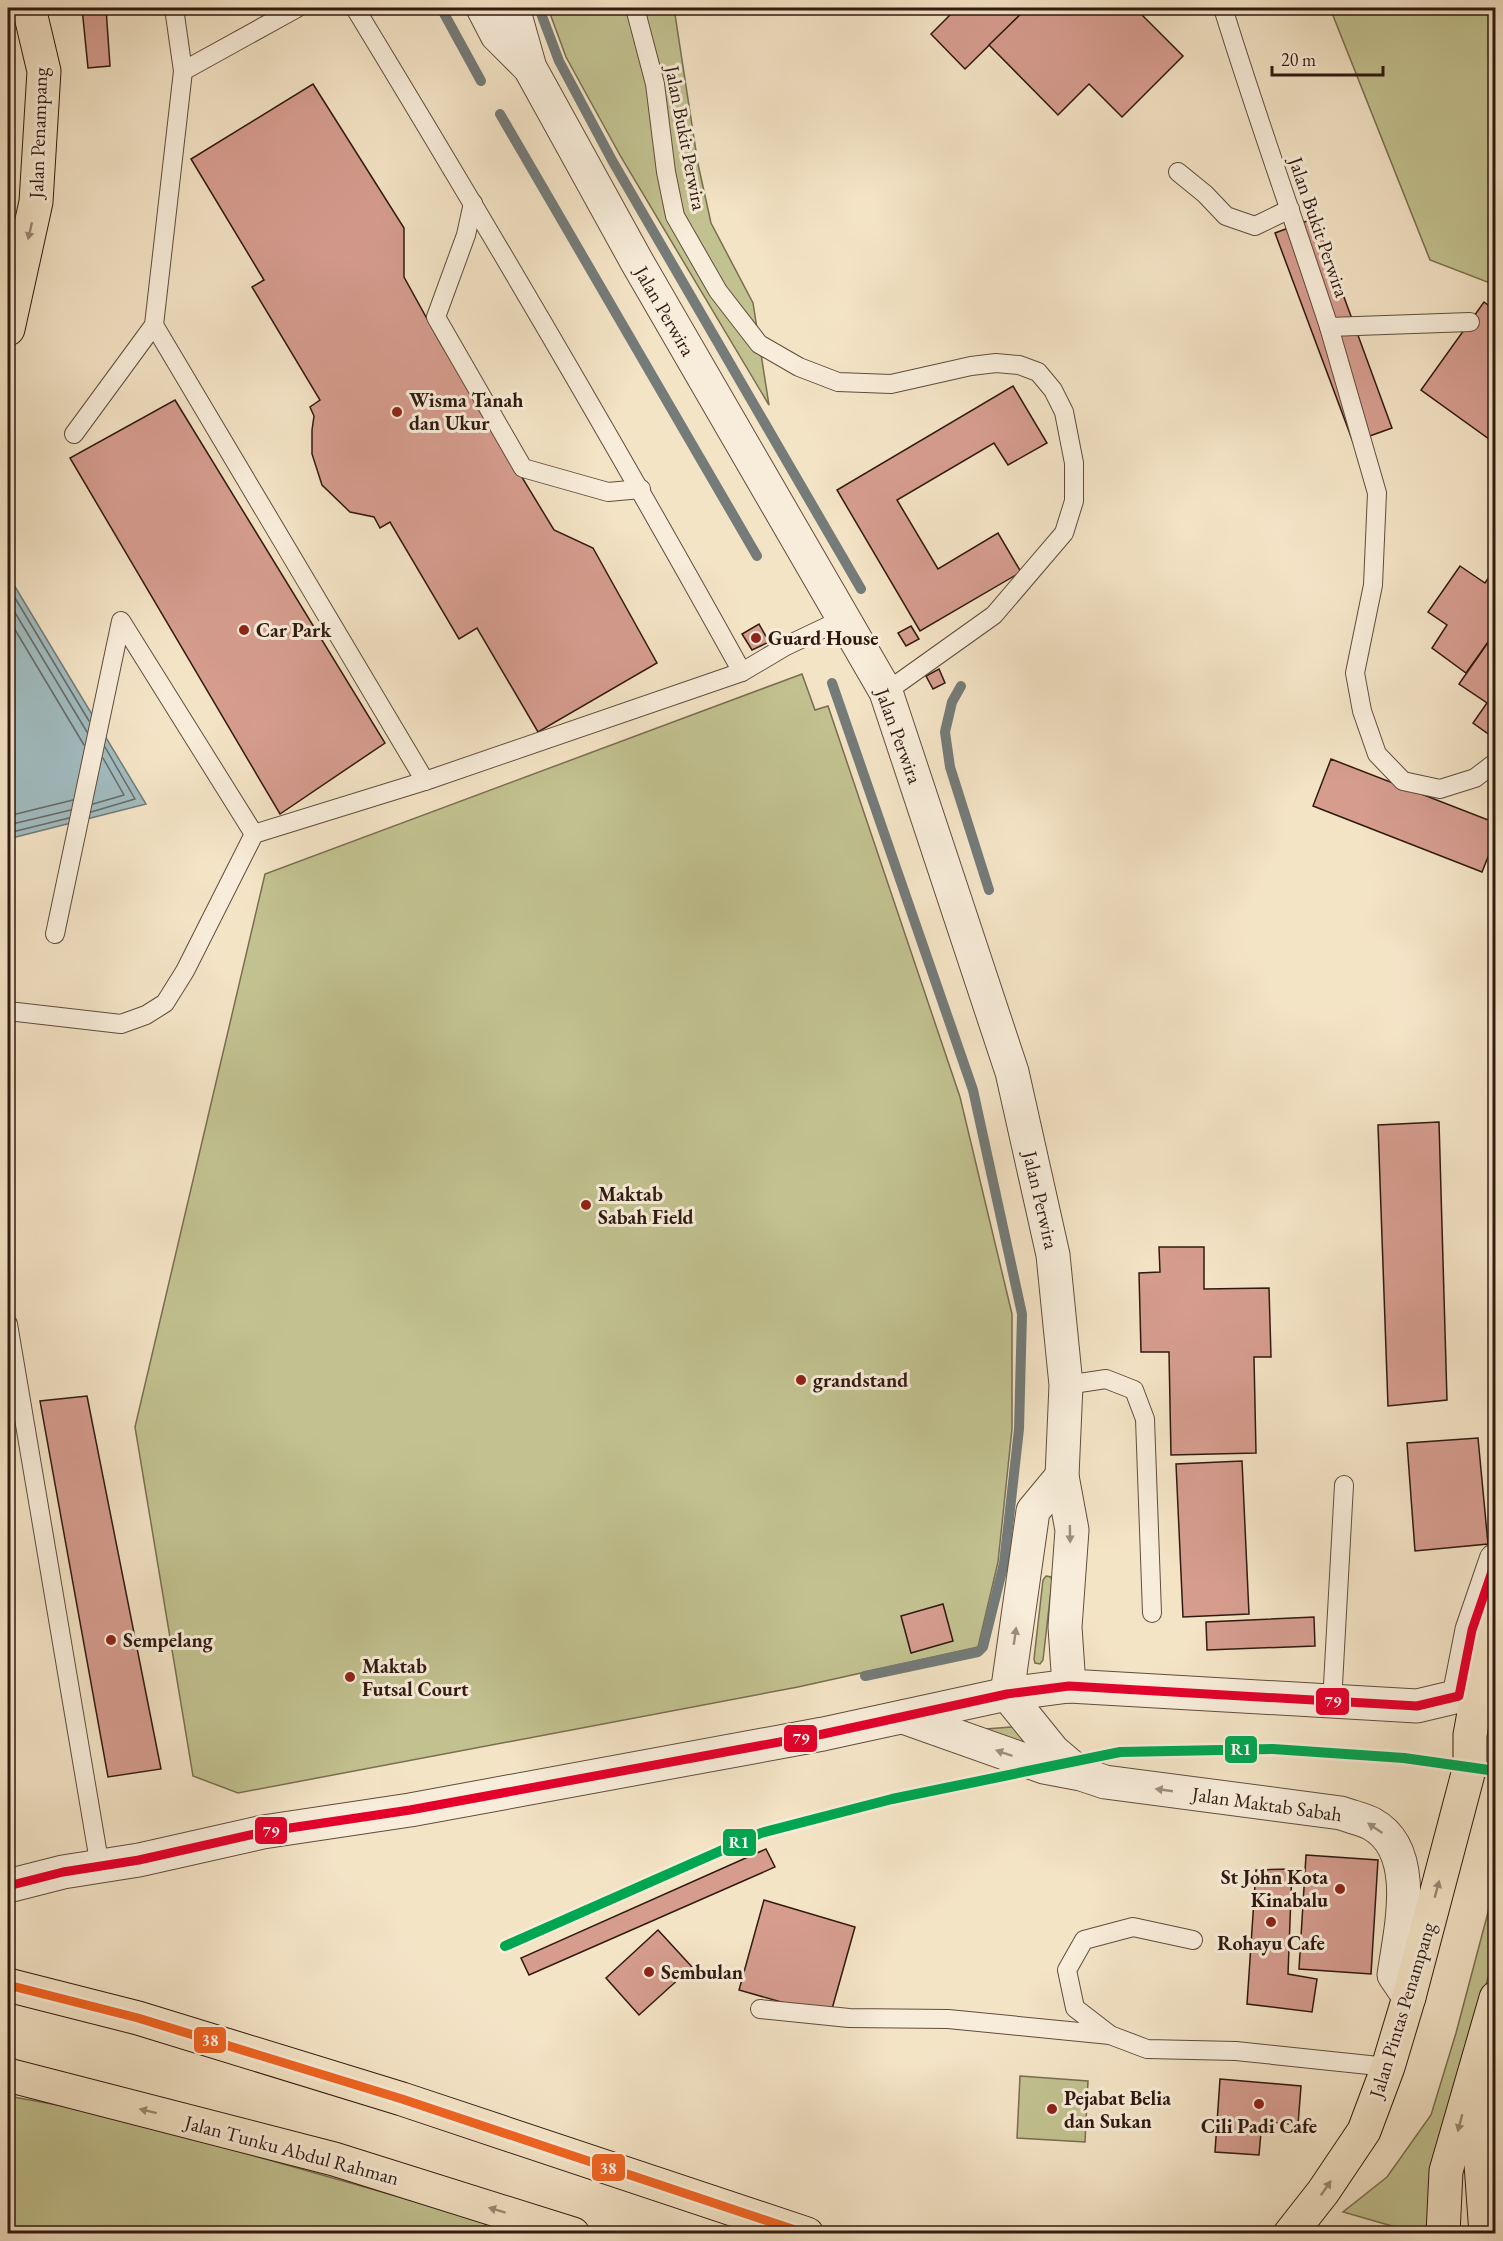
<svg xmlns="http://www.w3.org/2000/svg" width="1503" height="2241" font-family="'EB Garamond',serif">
<rect width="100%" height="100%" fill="#f4e4c6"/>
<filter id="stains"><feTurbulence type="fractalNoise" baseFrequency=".00333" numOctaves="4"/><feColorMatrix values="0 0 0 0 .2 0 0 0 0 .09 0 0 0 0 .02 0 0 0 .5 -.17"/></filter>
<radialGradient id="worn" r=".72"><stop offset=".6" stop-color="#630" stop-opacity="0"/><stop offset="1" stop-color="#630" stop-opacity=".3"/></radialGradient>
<g fill="#c2c290" stroke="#796e50" stroke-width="1.5">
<polygon points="548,8 674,8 698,164 711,223 753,303 769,405 621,157 566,57"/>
<polygon points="1330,8 1495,8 1495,285 1430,260"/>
<polygon points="802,674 815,710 828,706 960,1097 1012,1314 1012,1429 998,1562 978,1647 798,1687 238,1793 193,1776 135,1427 265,874"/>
<polygon points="1046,1576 1051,1577 1052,1581 1043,1660 1040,1664 1035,1663 1034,1659 1043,1580"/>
<polygon points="1023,1726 1045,1756 985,1729"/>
<polygon points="1495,1886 1495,1954 1446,2120 1435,2233 1409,2233 1392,2226 1343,2212 1387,2177 1431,2115 1456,2033"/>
<polygon points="1020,2076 1088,2081 1085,2142 1017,2138"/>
<polygon points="8,2096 107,2114 488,2222 477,2234 8,2233"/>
</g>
<polygon fill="#a1bcbf" stroke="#747b79" stroke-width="1.5" points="14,585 146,804 8,839 8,596"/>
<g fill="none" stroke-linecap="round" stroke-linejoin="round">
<g stroke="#686a68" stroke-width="1.5">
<polyline points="8,597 15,598 89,721"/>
<polyline points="8,605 11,606 87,732"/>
<polyline points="8,618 84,745"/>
<polyline points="93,804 124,795 103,758"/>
<polyline points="91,812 135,799 105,747"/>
<polyline points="8,816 73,800"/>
<polyline points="8,825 71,810"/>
<polyline points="8,833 69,818"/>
</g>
<g stroke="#747b79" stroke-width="10">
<polyline points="441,8 481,81"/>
<polyline points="539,8 559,61 613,162 861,589"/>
<polyline points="500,114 757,556"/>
<polyline points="832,683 973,1090 1022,1314 1019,1429 1004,1563 983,1647 978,1652 865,1676"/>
<polyline points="961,686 952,702 945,732 950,767 989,890"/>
</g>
</g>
<g fill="#d69d8f" stroke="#301910" stroke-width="1.5">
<polygon points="82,8 106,8 110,66 88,68"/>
<polygon points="957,8 1027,8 965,69 931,34"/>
<polygon points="1027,8 1135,8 1183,56 1122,117 1089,84 1058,115 989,45"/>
<polygon points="313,84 404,228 404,277 441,344 554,530 593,548 657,663 538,732 477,628 459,639 390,522 380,528 374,517 350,512 322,485 312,454 312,430 314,416 310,407 320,400 252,287 264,280 191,159"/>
<polygon points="1315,218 1392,428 1353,442 1275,233"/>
<polygon points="1484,302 1496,311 1496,444 1421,390"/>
<polygon points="1013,386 1047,443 1008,465 994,443 897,500 938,569 998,533 1021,572 920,631 837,490"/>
<polygon points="175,400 385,743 280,814 70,458"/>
<polygon points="1460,566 1485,583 1496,567 1496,631 1466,673 1432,648 1447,625 1428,612"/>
<polygon points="759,624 769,642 752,650 742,634"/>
<polygon points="911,626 919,639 906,646 898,633"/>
<polygon points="1496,631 1496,736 1494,738 1473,723 1487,703 1459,684"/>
<polygon points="939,669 945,683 933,689 926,676"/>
<polygon points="1331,759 1496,823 1496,837 1482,872 1313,806"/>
<polygon points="1439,1122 1447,1400 1388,1406 1378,1125"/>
<polygon points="1159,1247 1204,1247 1204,1289 1269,1288 1271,1357 1254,1357 1256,1453 1171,1455 1169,1352 1141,1352 1139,1273 1160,1272"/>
<polygon points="87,1396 161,1769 108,1777 40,1401"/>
<polygon points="1478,1438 1488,1544 1415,1551 1407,1443"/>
<polygon points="1242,1461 1249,1614 1183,1617 1176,1464"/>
<polygon points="943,1604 953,1641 911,1653 901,1616"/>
<polygon points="1314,1617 1315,1646 1207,1650 1206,1622"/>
<polygon points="766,1849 775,1867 529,1975 521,1958"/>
<polygon points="1306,1855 1378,1860 1371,1974 1299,1969"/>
<polygon points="1292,1869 1288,1974 1317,1979 1312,2012 1247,2004 1256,1870"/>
<polygon points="764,1900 855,1927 830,2016 739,1990"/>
<polygon points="658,1930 692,1967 639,2015 606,1978"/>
<polygon points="1220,2079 1301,2086 1298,2125 1262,2121 1259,2155 1215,2152"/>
</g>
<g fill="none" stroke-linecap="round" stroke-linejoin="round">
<defs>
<g id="service">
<polyline points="174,8 183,71"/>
<path d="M355,8C488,227 618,448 742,672"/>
<polyline points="635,8 655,84 666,172 675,216 718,291 759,344 799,367 838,382 891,384 971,366 996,363 1019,365 1038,372 1053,390 1064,412 1074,463 1074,501 1064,533 994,615 886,692"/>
<path d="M1223,8C1256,115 1294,220 1329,327L1470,322"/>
<polyline points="1178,172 1205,194 1226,216 1255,226 1290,209"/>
<polyline points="473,203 466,235 436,317 523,468 608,492 641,489"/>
<polyline points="154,325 425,781"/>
<polyline points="1329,327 1377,493 1373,585 1355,673 1362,711 1377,754 1403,781 1440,789 1475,778 1496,762"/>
<polyline points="74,434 154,325 183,71 297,8"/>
<polyline points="55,934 121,621 254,834 425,781 742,672 786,646 845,618"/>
<polyline points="8,1011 121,1024 146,1015 165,1003 185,971 254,834"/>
<polyline points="8,1324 100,1867"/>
<polyline points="1066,1385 1106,1379 1134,1390 1145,1419 1152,1613"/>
<polyline points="1332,1703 1344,1485"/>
<polyline points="1193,1940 1133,1927 1084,1940 1067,1970 1075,2008 1110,2035 1147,2049 1236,2051 1388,2067"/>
<polyline points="760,2009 849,2018 948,2019 1110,2035"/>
</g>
<g id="tertiary">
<polyline points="483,8 497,35 527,65"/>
<polyline points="513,8 530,68 637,262 886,692 1012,1072 1053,1255 1066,1385 1062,1476 1072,1530 1065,1627 1069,1686"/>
<polyline points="1007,1694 1033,1511 1062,1476"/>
<polyline points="1007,1694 1053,1751 1079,1773"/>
<path d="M903,1717L1044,1767L1081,1774L1105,1782L1341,1813C1351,1817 1363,1819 1372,1824C1421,1851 1400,1931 1394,1975L1409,1997"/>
<polyline points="8,1886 63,1872 139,1860 263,1832 410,1810 823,1734 1007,1694 1069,1686 1417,1706 1459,1696 1472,1630 1496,1560"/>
</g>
<g id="primary">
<polyline points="8,329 36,202 44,71 29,8"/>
<polyline points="8,1985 138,2018 402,2099 807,2234"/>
<polyline points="8,2075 334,2159 573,2234"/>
<polyline points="1290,2234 1323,2192 1364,2131 1388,2067 1409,1997 1470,1766 1470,1735 1496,1591"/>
<polyline points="1443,2234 1446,2171 1496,1998"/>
<polyline points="1486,2234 1481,2164 1489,2074"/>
</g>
</defs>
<use href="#service" stroke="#614c3e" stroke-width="20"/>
<use href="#tertiary" stroke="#614c3e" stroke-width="35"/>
<use href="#primary" stroke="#301910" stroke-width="35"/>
<use href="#service" stroke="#f8edda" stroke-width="18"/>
<use href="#tertiary" stroke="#f8edda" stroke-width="33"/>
<use href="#primary" stroke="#f4e4c6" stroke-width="33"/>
<defs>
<polyline id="bus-1" points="8,1886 63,1872 139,1860 263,1832 410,1810 823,1734 1007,1694 1069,1686 1417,1706 1459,1696 1472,1630 1496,1560"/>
<polyline id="bus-2" points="8,1985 138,2018 402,2099 807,2234"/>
</defs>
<use href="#bus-1" stroke="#f8edda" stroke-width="14"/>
<use href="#bus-2" stroke="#f8edda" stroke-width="14"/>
<use href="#bus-1" stroke="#e4002b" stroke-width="9"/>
<use href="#bus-2" stroke="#f26522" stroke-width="9"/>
<defs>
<polyline id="rail-1" points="505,1946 761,1833 892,1799 1120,1752 1273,1749 1404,1758 1496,1771"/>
</defs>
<use href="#rail-1" stroke="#f8edda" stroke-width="15"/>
<use href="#rail-1" stroke="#00a651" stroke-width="10"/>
</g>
<defs><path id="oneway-solid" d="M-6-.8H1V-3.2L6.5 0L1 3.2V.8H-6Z" transform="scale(1.5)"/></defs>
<g fill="#9c8974">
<use href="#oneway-solid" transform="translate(30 231) rotate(103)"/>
<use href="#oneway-solid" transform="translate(1437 1889) rotate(-75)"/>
<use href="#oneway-solid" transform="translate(148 2111) rotate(-166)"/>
<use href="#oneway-solid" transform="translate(1460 2123) rotate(105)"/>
<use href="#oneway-solid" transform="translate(1326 2188) rotate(-55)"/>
<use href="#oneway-solid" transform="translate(497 2210) rotate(-163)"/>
</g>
<g fill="#9e8e7f">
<use href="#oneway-solid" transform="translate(1070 1534) rotate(89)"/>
<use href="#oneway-solid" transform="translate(1015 1636) rotate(-82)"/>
<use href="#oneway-solid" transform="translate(1004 1753) rotate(-161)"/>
<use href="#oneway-solid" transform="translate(1164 1790) rotate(-172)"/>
<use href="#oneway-solid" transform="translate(1375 1828) rotate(-146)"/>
</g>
<g fill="#8f2418" stroke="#f8edda" stroke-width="2">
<circle cx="397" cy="412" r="6"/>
<circle cx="244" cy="630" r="6"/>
<circle cx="756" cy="638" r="6"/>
<circle cx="586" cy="1205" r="6"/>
<circle cx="801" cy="1380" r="6"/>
<circle cx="111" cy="1640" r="6"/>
<circle cx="350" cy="1677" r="6"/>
<circle cx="1340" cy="1889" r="6"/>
<circle cx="1271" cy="1922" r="6"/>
<circle cx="649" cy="1972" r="6"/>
<circle cx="1259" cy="2104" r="6"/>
<circle cx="1052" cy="2109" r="6"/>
</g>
<g text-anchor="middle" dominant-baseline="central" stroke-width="6" stroke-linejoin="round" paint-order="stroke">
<g font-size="20" fill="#301910" stroke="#f8edda">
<text transform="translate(38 133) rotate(-88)">Jalan Penampang</text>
<text transform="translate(686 138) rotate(79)">Jalan Bukit Perwira</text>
<text transform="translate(1319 227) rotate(71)">Jalan Bukit Perwira</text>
<text transform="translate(665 311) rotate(60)">Jalan Perwira</text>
<text transform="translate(899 736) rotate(70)">Jalan Perwira</text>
<text transform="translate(1041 1200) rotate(77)">Jalan Perwira</text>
<text transform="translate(1267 1804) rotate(8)">Jalan Maktab Sabah</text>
<text transform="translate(1402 2010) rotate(-73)">Jalan Pintas Penampang</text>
<text transform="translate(292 2150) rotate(15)">Jalan Tunku Abdul Rahman</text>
</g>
<g font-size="20" font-weight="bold" fill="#301910" stroke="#f8edda" text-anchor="start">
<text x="409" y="400">Wisma Tanah<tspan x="409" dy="23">dan Ukur</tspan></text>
<text x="256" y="630">Car Park</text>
<text x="768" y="638">Guard House</text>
<text x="598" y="1194">Maktab<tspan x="598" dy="23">Sabah Field</tspan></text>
<text x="813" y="1380">grandstand</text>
<text x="123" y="1640">Sempelang</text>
<text x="362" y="1666">Maktab<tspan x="362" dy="23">Futsal Court</tspan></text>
<text x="1328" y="1877" text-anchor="end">St John Kota<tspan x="1328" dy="23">Kinabalu</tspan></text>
<text x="1271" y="1943" text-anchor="middle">Rohayu Cafe</text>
<text x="661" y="1972">Sembulan</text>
<text x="1064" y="2098">Pejabat Belia<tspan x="1064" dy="23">dan Sukan</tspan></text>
<text x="1259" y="2126" text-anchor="middle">Cili Padi Cafe</text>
</g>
</g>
<g stroke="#f8edda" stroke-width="2">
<rect x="1315" y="1687" width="35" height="29" rx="6" fill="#e4002b"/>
<rect x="783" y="1724" width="35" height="29" rx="6" fill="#e4002b"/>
<rect x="1224" y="1735" width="34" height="29" rx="6" fill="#00a651"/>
<rect x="254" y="1816" width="34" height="29" rx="6" fill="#e4002b"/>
<rect x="722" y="1828" width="35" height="29" rx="6" fill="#00a651"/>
<rect x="193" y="2026" width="34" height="28" rx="6" fill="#f26522"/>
<rect x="591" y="2153" width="35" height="29" rx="6" fill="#f26522"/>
</g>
<g font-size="16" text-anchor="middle" font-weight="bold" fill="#fff">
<text x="1333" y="1707">79</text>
<text x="801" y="1744">79</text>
<text x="1241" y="1755">R1</text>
<text x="271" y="1837">79</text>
<text x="739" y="1848">R1</text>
<text x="210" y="2046">38</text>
<text x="608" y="2174">38</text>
</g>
<rect width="1503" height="2241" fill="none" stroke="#f4e4c6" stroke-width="30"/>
<rect x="9" y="9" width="1485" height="2223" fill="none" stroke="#301910" stroke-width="3"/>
<rect x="15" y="15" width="1473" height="2211" fill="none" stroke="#301910" stroke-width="1.5"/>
<path d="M1272 66v9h111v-9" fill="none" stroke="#301910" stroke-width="3"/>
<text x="1281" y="66" font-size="18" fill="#301910" stroke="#f8edda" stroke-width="4.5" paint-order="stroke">20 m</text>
<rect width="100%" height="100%" filter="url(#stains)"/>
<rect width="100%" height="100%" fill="url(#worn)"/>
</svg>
